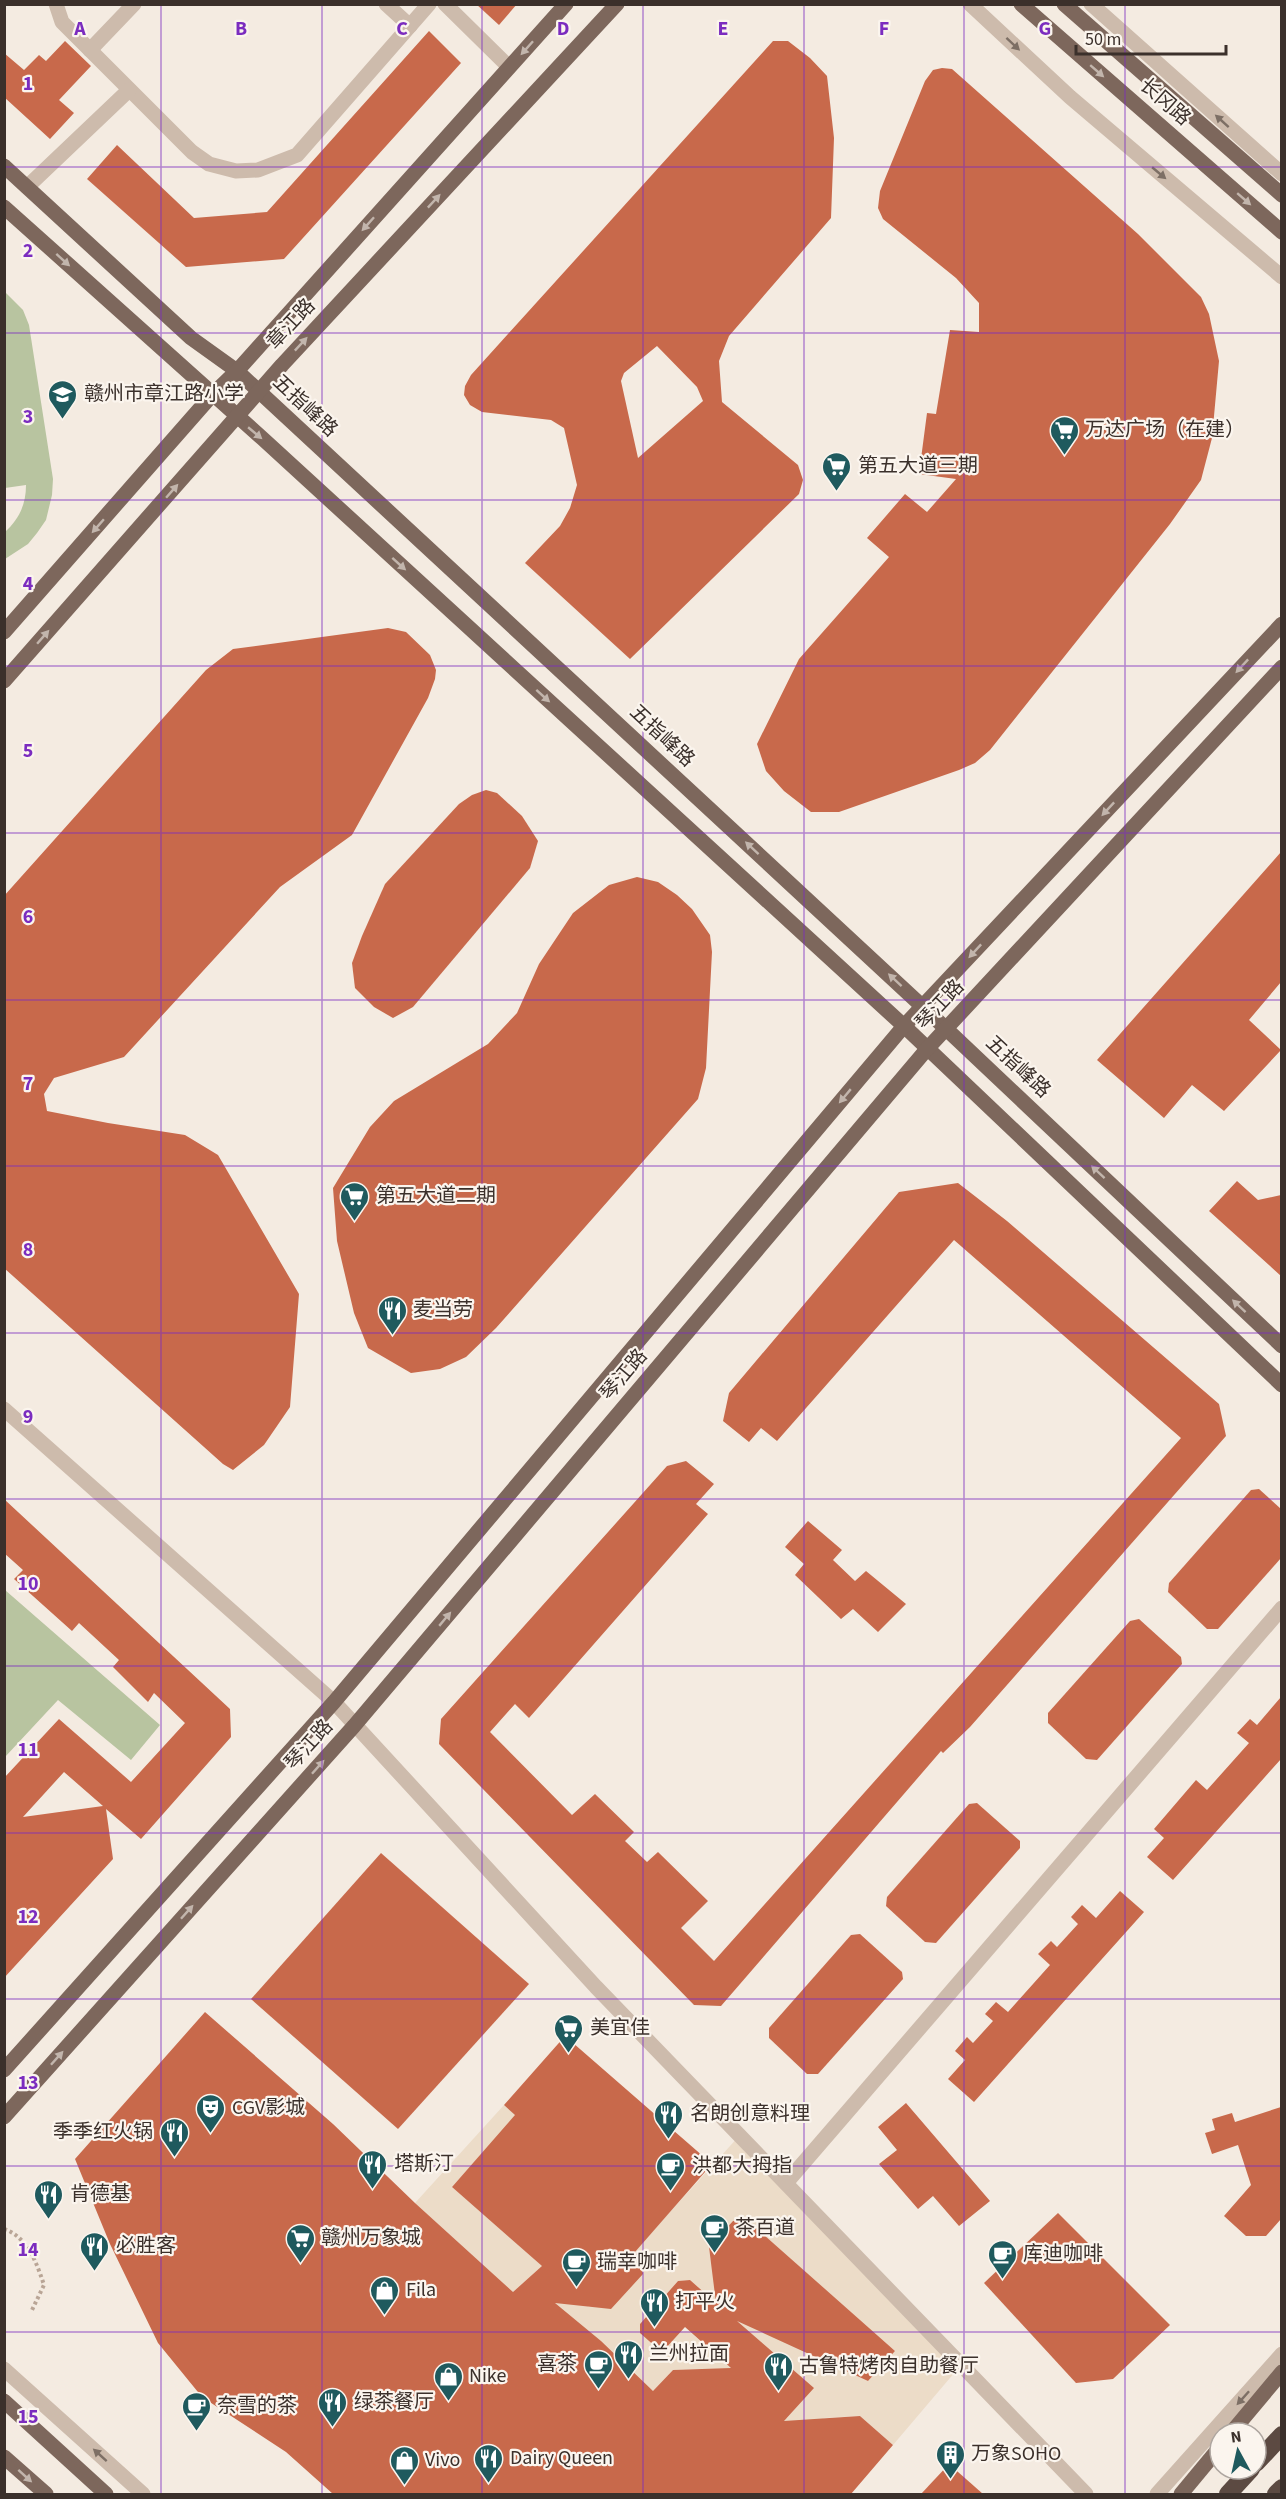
<svg xmlns="http://www.w3.org/2000/svg" width="1286" height="2499" font-family="'Source Sans 3','Noto Sans SC',sans-serif">
<rect width="100%" height="100%" fill="#f4ebe1"/>
<g fill="#b8c4a0">
<path d="M5,292L23,310L29,325L53,479L52,495L46,520L37,533L28,544L5,559V532C19,519 26,505 26,485L5,488Z"/>
<polygon points="5,1590 160,1725 131,1760 58,1700 5,1757"/>
</g>
<path fill="#ecdcc8" fill-rule="evenodd" d="M504,2105L651,2233L740,2135L961,2365L893,2445L860,2416L824,2418L791,2452L727,2392L698,2369L673,2370L653,2391L523,2283L513,2292L415,2203ZM499,2134L641,2258L643,2274L589,2307L452,2187ZM746,2220L895,2351L868,2381L823,2361L711,2262L709,2247L733,2221ZM690,2280L813,2388L787,2418L689,2331L640,2333V2324L678,2281Z"/>
<g fill="#c8694b" fill-rule="evenodd">
<polygon points="476,4 517,4 499,25"/>
<polygon points="429,31 461,63 284,259 186,267 87,179 117,145 194,218 267,212"/>
<polygon points="65,41 91,66 59,100 74,113 50,139 4,97 4,53 24,70 39,55 46,61"/>
<path d="M773,41H788L810,58L827,76L834,138L831,218L729,336L719,361L722,402L798,465L803,480L799,494L630,659L525,563L560,526L570,508L577,485L564,428L551,420L482,412L470,405L464,395L465,386L471,375ZM657,346L697,387L703,401L638,458L621,381L624,373Z"/>
<polygon points="942,68 952,69 1138,234 1201,297 1209,314 1219,361 1212,438 1201,480 1170,524 990,750 975,763 959,770 839,812 811,812 784,791 766,771 757,744 799,659 889,557 867,538 905,494 927,512 956,479 919,474 927,413 936,414 950,330 979,332 979,303 956,278 883,219 878,208 880,191 925,81 933,70"/>
<polygon points="388,628 406,632 430,655 436,670 435,679 428,698 352,835 280,887 124,1057 54,1078 44,1094 47,1111 108,1123 185,1135 218,1155 299,1294 290,1407 264,1445 233,1470 223,1464 4,1268 4,896 206,670 233,649"/>
<polygon points="486,790 497,793 522,816 538,841 530,868 413,1007 393,1018 374,1007 355,988 352,963 362,936 385,884 459,804 472,795"/>
<polygon points="1281,852 1281,982 1249,1020 1281,1050 1224,1111 1192,1085 1164,1118 1097,1060"/>
<polygon points="637,877 658,882 677,895 692,909 710,935 712,952 706,1068 698,1099 496,1328 466,1357 440,1369 411,1373 368,1348 354,1313 337,1241 333,1188 370,1127 394,1101 488,1044 517,1013 539,964 573,913 609,885"/>
<polygon points="1237,1181 1258,1200 1281,1195 1281,1276 1209,1211"/>
<polygon points="958,1183 1007,1221 1219,1404 1226,1436 970,1727 943,1753 941,1751 721,2006 694,2005 439,1744 441,1719 667,1466 686,1461 714,1484 696,1504 708,1514 529,1718 515,1704 490,1732 572,1815 595,1794 634,1832 625,1841 647,1862 658,1852 708,1901 681,1928 714,1961 1181,1438 954,1240 777,1441 761,1428 749,1442 723,1421 729,1393 899,1192"/>
<polygon points="1259,1489 1281,1509 1281,1558 1218,1629 1207,1629 1168,1592 1169,1583 1251,1490"/>
<path d="M4,1499L230,1709L231,1737L141,1839L106,1809L113,1859L4,1978V1778L59,1719L131,1782L185,1723L154,1693L148,1702L113,1667L119,1660L79,1623L72,1631L14,1579L23,1570L4,1553ZM64,1772L103,1806L23,1817Z"/>
<polygon points="808,1521 842,1550 833,1560 855,1581 866,1571 906,1604 878,1632 853,1609 841,1619 795,1575 804,1564 785,1547"/>
<polygon points="1139,1619 1181,1657 1182,1664 1097,1760 1086,1759 1048,1723 1048,1713 1130,1621"/>
<polygon points="1281,1697 1281,1759 1173,1880 1147,1857 1164,1838 1154,1829 1196,1780 1207,1790 1249,1743 1237,1733 1250,1719 1257,1725"/>
<polygon points="977,1803 1020,1841 1020,1848 936,1943 925,1942 886,1906 887,1897 969,1804"/>
<polygon points="381,1853 529,1984 398,2129 251,1999"/>
<polygon points="1120,1891 1144,1912 974,2102 948,2079 965,2060 955,2051 967,2037 973,2043 993,2021 985,2014 996,2002 1008,2012 1050,1965 1038,1954 1051,1941 1057,1947 1078,1924 1071,1917 1082,1905 1096,1918"/>
<polygon points="860,1934 902,1972 903,1979 818,2074 807,2074 769,2038 769,2028 851,1935"/>
<polygon points="205,2012 333,2124 415,2203 513,2292 542,2266 452,2187 515,2115 504,2105 565,2036 712,2164 635,2252 641,2258 643,2274 611,2309 555,2303 601,2341 653,2391 673,2370 731,2368 685,2327 665,2349 657,2348 640,2333 640,2324 678,2281 690,2280 716,2303 709,2247 733,2221 746,2219 895,2351 868,2381 737,2321 814,2388 784,2421 860,2416 893,2445 851,2494 333,2494 286,2452 202,2397 158,2343 110,2244 75,2159"/>
<polygon points="906,2103 990,2201 959,2226 933,2196 918,2209 879,2164 897,2150 878,2127"/>
<polygon points="1281,2107 1281,2219 1266,2236 1246,2236 1224,2216 1251,2185 1238,2145 1212,2154 1205,2133 1215,2130 1212,2119 1232,2113 1235,2122"/>
<polygon points="1058,2213 1170,2325 1113,2379 1076,2383 984,2283"/>
<polygon points="949,2464 983,2494 921,2494"/>
</g>
<g fill="none" stroke-linecap="round" stroke-linejoin="round">
<path stroke="#b9a596" stroke-width="4" stroke-dasharray="3 3" stroke-linecap="butt" d="M4,2229C28,2237 37,2264 44,2285L32,2310"/>
<g stroke="#cdbbac" stroke-width="15">
<polyline points="56,4 62,22 192,152 209,164 236,171 258,170 297,155 429,4"/>
<polyline points="386,4 410,26"/>
<polyline points="445,4 509,67"/>
<polyline points="970,4 1070,97 1282,277"/>
<polyline points="1091,4 1282,174"/>
<polyline points="90,50 134,4"/>
<polyline points="27,187 129,90"/>
<polyline points="4,1409 334,1702 596,1987 1086,2494"/>
<polyline points="786,2183 1282,1608"/>
<polyline points="4,2369 143,2494"/>
<polyline points="1157,2494 1282,2354"/>
</g>
<g stroke="#7d675c" stroke-width="15">
<polyline points="1021,4 1282,232"/>
<polyline points="1064,4 1282,195"/>
<polyline points="4,166 191,338 237,371 923,1007 1282,1346"/>
<polyline points="4,207 262,438 904,1026 1282,1385"/>
<polyline points="4,632 212,395 237,371 566,4"/>
<polyline points="4,681 282,365 617,4"/>
<polyline points="4,2070 334,1702 904,1026 1282,624"/>
<polyline points="4,2117 354,1726 927,1049 1282,667"/>
<polyline points="4,2401 106,2494"/>
<polyline points="1231,2433 1282,2372"/>
<polyline points="4,2457 46,2494"/>
<polyline points="1181,2494 1220,2447"/>
</g>
<g stroke="#5c4a42" stroke-width="18">
<polyline points="1256,2463 1282,2435"/>
<polyline points="1228,2494 1251,2469"/>
<polyline points="1276,2494 1282,2488"/>
</g>
</g>
<defs><path id="oneway-solid" d="M-6-.8H1V-3.2L6.5 0L1 3.2V.8H-6Z" transform="scale(1.5)"/></defs>
<g fill="#7d6f65">
<use href="#oneway-solid" transform="translate(1013 44) rotate(43)"/>
<use href="#oneway-solid" transform="translate(1222 121) rotate(-138)"/>
<use href="#oneway-solid" transform="translate(1159 173) rotate(40)"/>
<use href="#oneway-solid" transform="translate(1243 2398) rotate(132)"/>
<use href="#oneway-solid" transform="translate(100 2455) rotate(-138)"/>
</g>
<g fill="#c2b5ac">
<use href="#oneway-solid" transform="translate(527 48) rotate(132)"/>
<use href="#oneway-solid" transform="translate(1097 71) rotate(41)"/>
<use href="#oneway-solid" transform="translate(1244 199) rotate(41)"/>
<use href="#oneway-solid" transform="translate(434 201) rotate(-47)"/>
<use href="#oneway-solid" transform="translate(368 224) rotate(132)"/>
<use href="#oneway-solid" transform="translate(63 260) rotate(42)"/>
<use href="#oneway-solid" transform="translate(301 344) rotate(-47)"/>
<use href="#oneway-solid" transform="translate(255 433) rotate(40)"/>
<use href="#oneway-solid" transform="translate(172 491) rotate(-49)"/>
<use href="#oneway-solid" transform="translate(98 526) rotate(131)"/>
<use href="#oneway-solid" transform="translate(399 564) rotate(42)"/>
<use href="#oneway-solid" transform="translate(43 637) rotate(-49)"/>
<use href="#oneway-solid" transform="translate(1242 666) rotate(133)"/>
<use href="#oneway-solid" transform="translate(543 696) rotate(42)"/>
<use href="#oneway-solid" transform="translate(1108 809) rotate(133)"/>
<use href="#oneway-solid" transform="translate(752 848) rotate(-137)"/>
<use href="#oneway-solid" transform="translate(975 951) rotate(133)"/>
<use href="#oneway-solid" transform="translate(895 980) rotate(-137)"/>
<use href="#oneway-solid" transform="translate(845 1096) rotate(130)"/>
<use href="#oneway-solid" transform="translate(1098 1172) rotate(-137)"/>
<use href="#oneway-solid" transform="translate(1239 1306) rotate(-137)"/>
<use href="#oneway-solid" transform="translate(445 1619) rotate(-50)"/>
<use href="#oneway-solid" transform="translate(318 1767) rotate(-48)"/>
<use href="#oneway-solid" transform="translate(187 1912) rotate(-48)"/>
<use href="#oneway-solid" transform="translate(57 2058) rotate(-48)"/>
<use href="#oneway-solid" transform="translate(25 2476) rotate(42)"/>
</g>
<path fill="none" stroke="#7b2cbf" stroke-width="1.5" stroke-opacity="0.55" d="M161,4V2494M322,4V2494M482,4V2494M643,4V2494M804,4V2494M964,4V2494M1125,4V2494M4,167H1282M4,333H1282M4,500H1282M4,666H1282M4,833H1282M4,1000H1282M4,1166H1282M4,1333H1282M4,1499H1282M4,1666H1282M4,1833H1282M4,1999H1282M4,2166H1282M4,2332H1282"/>
<defs>
<symbol id="school-pin" viewBox="-11 -11 22 30"><path d="M0 17L-7.5 6A9.5 9.5 0 1 1 7.5 6Z" fill="#1f5a5e" stroke="#fbf5ee"/><path d="M0-5L7-2L0 1L-7-2ZM-4 1L0 2.5L4 1V4Q0 6-4 4Z" fill="#fff"/></symbol>
<symbol id="supermarket-pin" viewBox="-11 -11 22 30"><path d="M0 17L-7.5 6A9.5 9.5 0 1 1 7.5 6Z" fill="#1f5a5e" stroke="#fbf5ee"/><path d="M-6-5.5h2.5l.6 2H6L4.5 2H-2.5L-4.4-4H-6ZM-1.5 3.2a1.3 1.3 0 1 0 .1 0ZM3 3.2a1.3 1.3 0 1 0 .1 0Z" fill="#fff"/></symbol>
<symbol id="restaurant-pin" viewBox="-11 -11 22 30"><path d="M0 17L-7.5 6A9.5 9.5 0 1 1 7.5 6Z" fill="#1f5a5e" stroke="#fbf5ee"/><path d="M-5-6h1v4h1v-4h1v4h1v-4h1v5L-1.5 .5V6h-2V.5L-5-1ZM5-6V6H3V1.5H1.5Q1.5-4 5-6Z" fill="#fff"/></symbol>
<symbol id="theatre-pin" viewBox="-11 -11 22 30"><path d="M0 17L-7.5 6A9.5 9.5 0 1 1 7.5 6Z" fill="#1f5a5e" stroke="#fbf5ee"/><path d="M-5-5.5Q0-4 5-5.5V0Q5 5 0 6Q-5 5-5 0ZM-3.3-2.5H-1v1.5H-3.3ZM1-2.5H3.3v1.5H1ZM-2.8 1Q0 5.5 2.8 1Z" fill="#fff"/></symbol>
<symbol id="cafe-pin" viewBox="-11 -11 22 30"><path d="M0 17L-7.5 6A9.5 9.5 0 1 1 7.5 6Z" fill="#1f5a5e" stroke="#fbf5ee"/><path d="M-5.5-4.5H6V0H3Q3 3.5 0 3.5H-2.5Q-5.5 3.5-5.5 0ZM3-3.2v2h1.7v-2ZM-6 4.5H4V6H-6Z" fill="#fff"/></symbol>
<symbol id="shop-pin" viewBox="-11 -11 22 30"><path d="M0 17L-7.5 6A9.5 9.5 0 1 1 7.5 6Z" fill="#1f5a5e" stroke="#fbf5ee"/><path d="M-5-2.5h2.3a2.7 3.5 0 0 1 5.4 0H5L5.5 6h-11ZM-1.5-2.5h3a1.5 2.3 0 0 0-3 0Z" fill="#fff"/></symbol>
<symbol id="building-pin" viewBox="-11 -11 22 30"><path d="M0 17L-7.5 6A9.5 9.5 0 1 1 7.5 6Z" fill="#1f5a5e" stroke="#fbf5ee"/><path d="M-4-6H4V6H1V3H-1V6H-4ZM-2.5-4.3h1.7v1.8h-1.7ZM.8-4.3h1.7v1.8H.8ZM-2.5-1h1.7V.8h-1.7ZM.8-1h1.7V.8H.8Z" fill="#fff"/></symbol>
</defs>
<g fill-rule="evenodd">
<use href="#school-pin" x="46" y="378" width="33" height="45"/>
<use href="#supermarket-pin" x="1048" y="414" width="33" height="45"/>
<use href="#supermarket-pin" x="820" y="450" width="33" height="45"/>
<use href="#supermarket-pin" x="338" y="1180" width="33" height="45"/>
<use href="#restaurant-pin" x="376" y="1294" width="33" height="45"/>
<use href="#supermarket-pin" x="552" y="2012" width="33" height="45"/>
<use href="#theatre-pin" x="194" y="2092" width="33" height="45"/>
<use href="#restaurant-pin" x="652" y="2098" width="33" height="45"/>
<use href="#restaurant-pin" x="158" y="2116" width="33" height="45"/>
<use href="#restaurant-pin" x="356" y="2148" width="33" height="45"/>
<use href="#cafe-pin" x="654" y="2150" width="33" height="45"/>
<use href="#restaurant-pin" x="32" y="2178" width="33" height="45"/>
<use href="#cafe-pin" x="698" y="2212" width="33" height="45"/>
<use href="#supermarket-pin" x="284" y="2222" width="33" height="45"/>
<use href="#restaurant-pin" x="78" y="2230" width="33" height="45"/>
<use href="#cafe-pin" x="986" y="2238" width="33" height="45"/>
<use href="#cafe-pin" x="560" y="2246" width="33" height="45"/>
<use href="#shop-pin" x="368" y="2274" width="33" height="45"/>
<use href="#restaurant-pin" x="638" y="2286" width="33" height="45"/>
<use href="#restaurant-pin" x="612" y="2338" width="33" height="45"/>
<use href="#cafe-pin" x="582" y="2348" width="33" height="45"/>
<use href="#restaurant-pin" x="762" y="2350" width="33" height="45"/>
<use href="#shop-pin" x="432" y="2360" width="33" height="45"/>
<use href="#restaurant-pin" x="316" y="2386" width="33" height="45"/>
<use href="#cafe-pin" x="180" y="2390" width="33" height="45"/>
<use href="#building-pin" x="934" y="2438" width="33" height="45"/>
<use href="#restaurant-pin" x="472" y="2442" width="33" height="45"/>
<use href="#shop-pin" x="388" y="2444" width="33" height="45"/>
</g>
<g text-anchor="middle" dominant-baseline="central" stroke-width="4.5" stroke-linejoin="round" paint-order="stroke">
<g font-size="20" fill="#3b302b" stroke="#fbf5ee">
<text transform="translate(1165 102) rotate(41)">长冈路</text>
<text transform="translate(291 324) rotate(-47)">章江路</text>
<text transform="translate(305 406) rotate(43)">五指峰路</text>
<text transform="translate(662 736) rotate(43)">五指峰路</text>
<text transform="translate(940 1005) rotate(-47)">琴江路</text>
<text transform="translate(1018 1067) rotate(43)">五指峰路</text>
<text transform="translate(624 1375) rotate(-50)">琴江路</text>
<text transform="translate(309 1745) rotate(-48)">琴江路</text>
</g>
<g font-size="20" fill="#3b302b" stroke="#fbf5ee" text-anchor="start">
<text x="84" y="394">赣州市章江路小学</text>
<text x="1085" y="430">万达广场（在建）</text>
<text x="858" y="466">第五大道三期</text>
<text x="376" y="1196">第五大道二期</text>
<text x="413" y="1310">麦当劳</text>
<text x="590" y="2028">美宜佳</text>
<text x="232" y="2108">CGV影城</text>
<text x="690" y="2114">名朗创意料理</text>
<text x="153" y="2132" text-anchor="end">季季红火锅</text>
<text x="394" y="2164">塔斯汀</text>
<text x="692" y="2166">洪都大拇指</text>
<text x="70" y="2194">肯德基</text>
<text x="735" y="2228">茶百道</text>
<text x="321" y="2238">赣州万象城</text>
<text x="116" y="2246">必胜客</text>
<text x="1023" y="2254">库迪咖啡</text>
<text x="597" y="2262">瑞幸咖啡</text>
<text x="406" y="2290">Fila</text>
<text x="675" y="2302">打平火</text>
<text x="649" y="2354">兰州拉面</text>
<text x="577" y="2364" text-anchor="end">喜茶</text>
<text x="799" y="2366">古鲁特烤肉自助餐厅</text>
<text x="469" y="2376">Nike</text>
<text x="354" y="2402">绿茶餐厅</text>
<text x="217" y="2406">奈雪的茶</text>
<text x="971" y="2454">万象SOHO</text>
<text x="510" y="2458">Dairy Queen</text>
<text x="425" y="2460">Vivo</text>
</g>
</g>
<g font-size="20" text-anchor="middle" font-weight="bold" fill="#7b2cbf" stroke="#fbf5ee" stroke-width="4.5" stroke-linejoin="round" paint-order="stroke">
<text x="80" y="35">A</text>
<text x="241" y="35">B</text>
<text x="402" y="35">C</text>
<text x="563" y="35">D</text>
<text x="723" y="35">E</text>
<text x="884" y="35">F</text>
<text x="1045" y="35">G</text>
<text x="28" y="90">1</text>
<text x="28" y="257">2</text>
<text x="28" y="423">3</text>
<text x="28" y="590">4</text>
<text x="28" y="757">5</text>
<text x="28" y="923">6</text>
<text x="28" y="1090">7</text>
<text x="28" y="1256">8</text>
<text x="28" y="1423">9</text>
<text x="28" y="1590">10</text>
<text x="28" y="1756">11</text>
<text x="28" y="1923">12</text>
<text x="28" y="2089">13</text>
<text x="28" y="2256">14</text>
<text x="28" y="2423">15</text>
</g>
<rect width="1286" height="2499" fill="none" stroke="#3b302b" stroke-width="12"/>
<g transform="translate(1238 2451) rotate(352)"><circle r="28" fill="#fbf5ee" stroke="#aea6a0" stroke-width="1.5"/>
<path d="M0-4.5L10 22L0 15L-10 22Z" fill="#1f5a5e"/>
<text y="-9" font-size="16" font-weight="bold" text-anchor="middle" fill="#3b302b">N</text>
</g>
<path d="M1076 45v9h150v-9" fill="none" stroke="#3b302b" stroke-width="3"/>
<text x="1085" y="45" font-size="18" fill="#3b302b" stroke="#fbf5ee" stroke-width="4.5" paint-order="stroke">50 m</text>
</svg>
